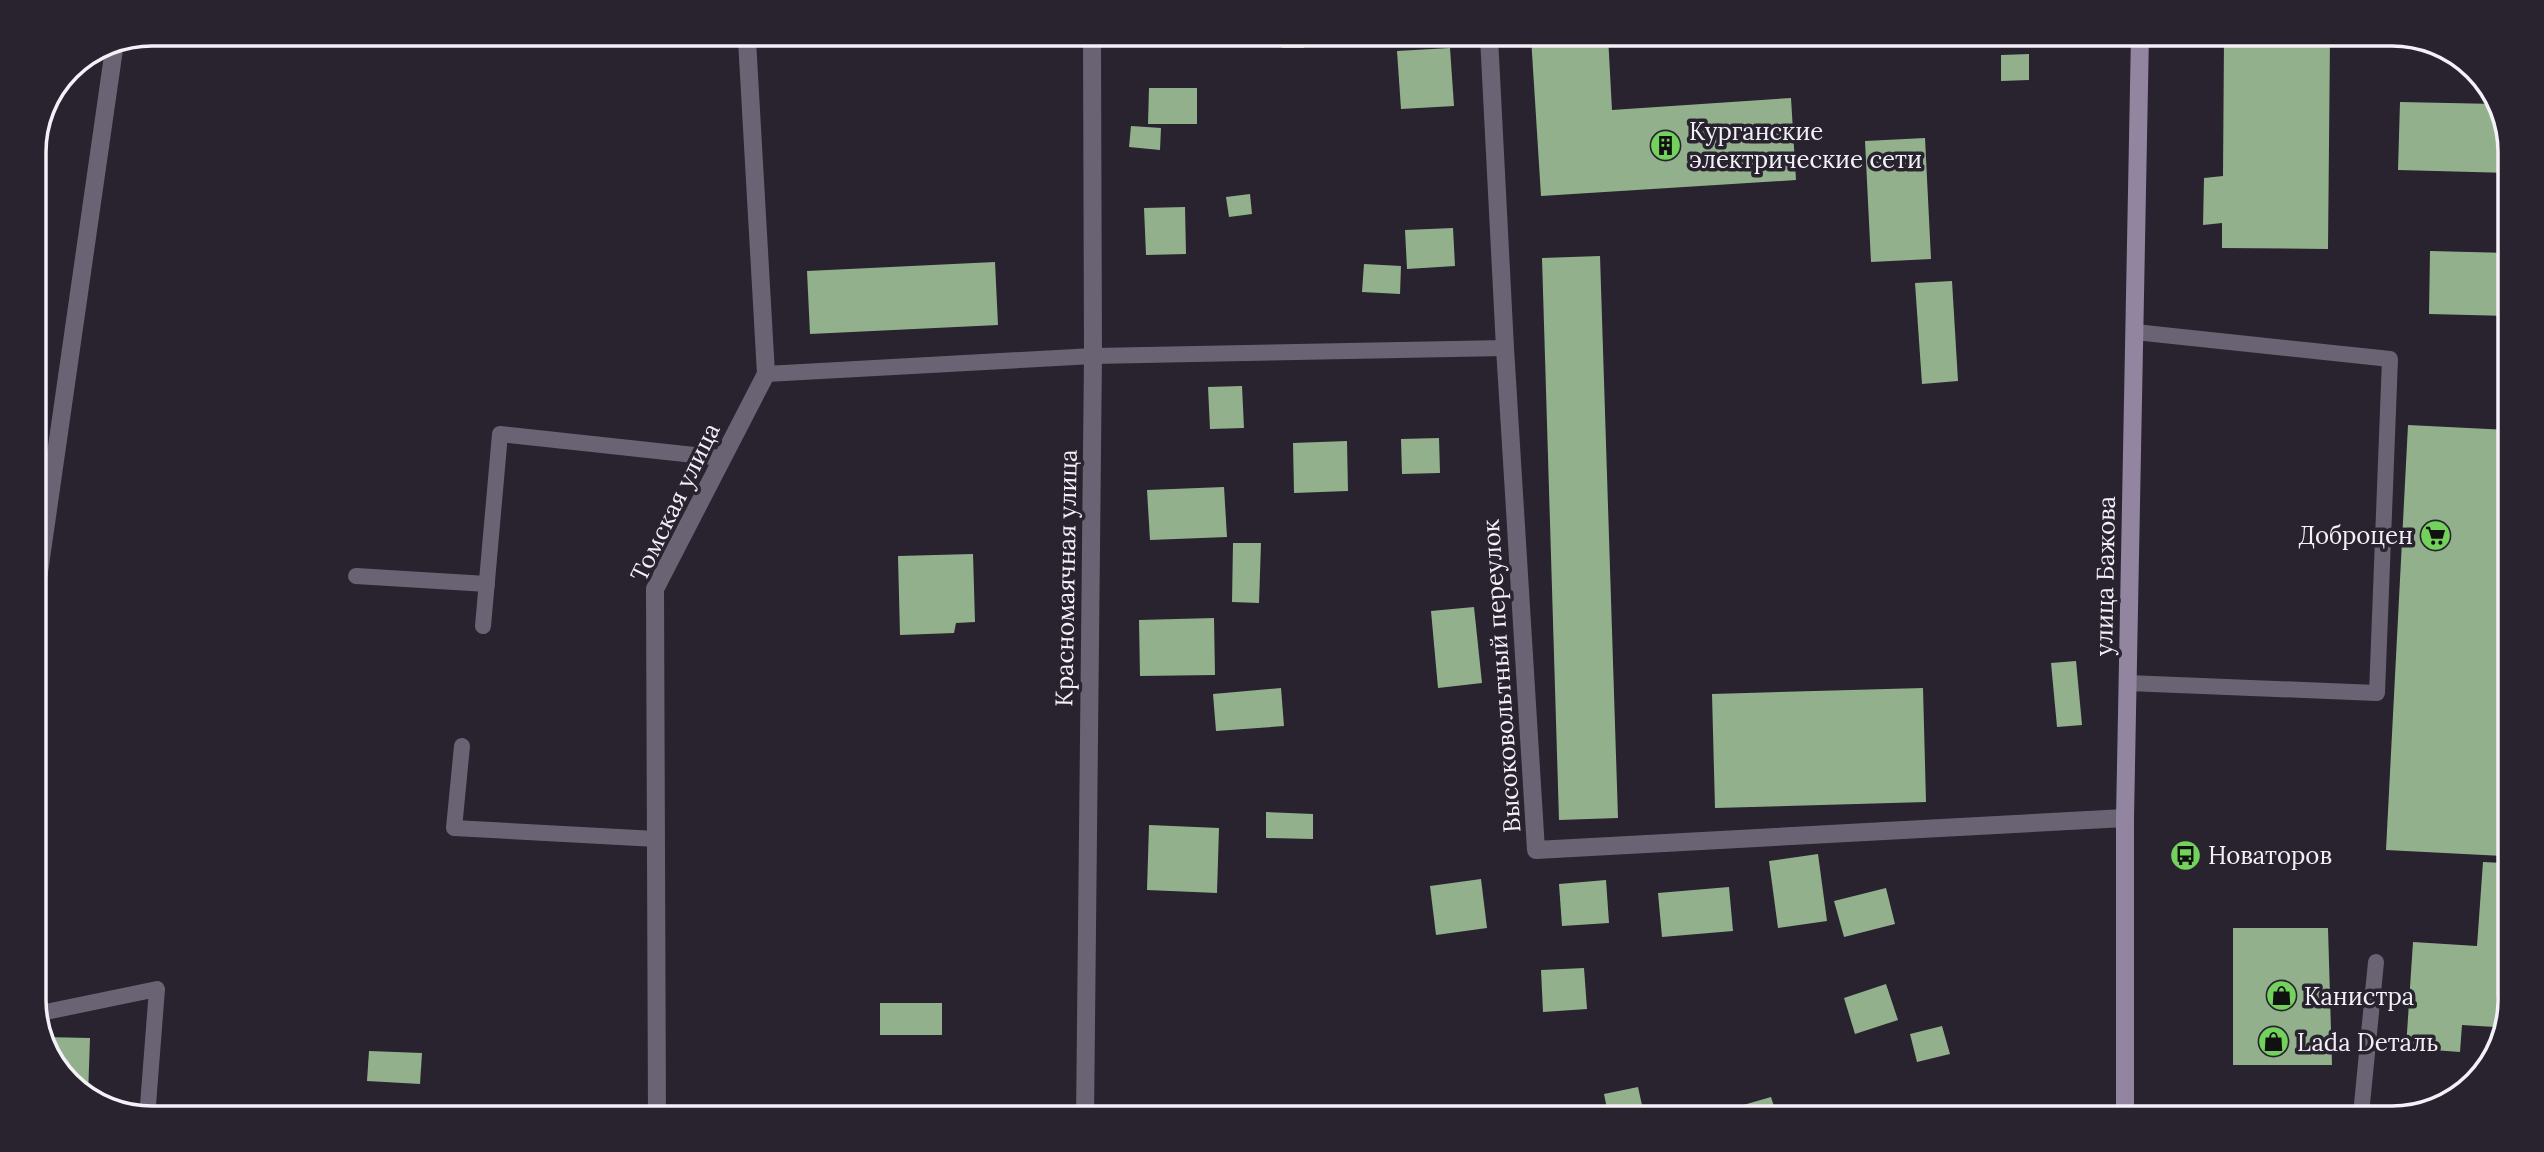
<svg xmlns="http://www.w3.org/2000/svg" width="2544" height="1152" font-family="Lora,serif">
<rect width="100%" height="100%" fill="#28232e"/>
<g fill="#93b08d">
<polygon points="1608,36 1612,110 1791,98 1796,180 1541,196 1531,37"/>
<polygon points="1303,37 1304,48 1282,48 1282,38"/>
<polygon points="2224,38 2330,39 2328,249 2222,248 2222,223 2203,225 2204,178 2223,176"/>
<polygon points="1450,48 1454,106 1401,109 1397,51"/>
<polygon points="2029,54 2029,80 2001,81 2001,55"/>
<polygon points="1149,88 1197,88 1197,124 1148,124"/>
<polygon points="2400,102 2497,104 2511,144 2510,173 2398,170"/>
<polygon points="1131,126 1161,128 1160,150 1129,147"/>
<polygon points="1925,138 1931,259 1871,262 1865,141"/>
<polygon points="1250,194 1252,214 1229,217 1226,197"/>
<polygon points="1185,207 1186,254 1146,255 1144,208"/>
<polygon points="1453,228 1455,266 1407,269 1405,230"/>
<polygon points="2430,251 2509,253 2509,316 2429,314"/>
<polygon points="1600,256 1618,818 1559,820 1542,258"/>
<polygon points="995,262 998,325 810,334 807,271"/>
<polygon points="1364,264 1401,266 1400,294 1362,292"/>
<polygon points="1952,281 1958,381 1922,384 1915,283"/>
<polygon points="1242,386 1244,428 1210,429 1208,387"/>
<polygon points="2408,425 2508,430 2503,856 2386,850"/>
<polygon points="1439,438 1440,473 1402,474 1401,439"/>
<polygon points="1347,441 1348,491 1294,493 1293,443"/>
<polygon points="1224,487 1227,537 1150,540 1147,490"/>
<polygon points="1233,543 1261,543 1259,603 1232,602"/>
<polygon points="973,554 975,622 956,623 954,633 900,635 898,556"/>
<polygon points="1474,607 1482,683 1438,688 1431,611"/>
<polygon points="1214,618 1215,675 1140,676 1139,620"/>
<polygon points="2076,661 2082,725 2057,727 2051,663"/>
<polygon points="1281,688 1284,726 1216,731 1213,694"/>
<polygon points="1923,688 1926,802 1715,808 1712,694"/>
<polygon points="1266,812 1313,814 1313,839 1266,838"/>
<polygon points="1149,825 1219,828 1217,893 1147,890"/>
<polygon points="1818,854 1827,921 1778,928 1769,861"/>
<polygon points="2483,862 2503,863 2502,960 2499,960 2495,1027 2462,1025 2460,1052 2406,1048 2413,942 2477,946"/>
<polygon points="1481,879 1487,928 1436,935 1430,886"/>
<polygon points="1606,880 1609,923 1562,926 1559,884"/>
<polygon points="1729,887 1733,931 1662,937 1658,893"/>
<polygon points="1886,888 1895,924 1844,937 1834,901"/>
<polygon points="2233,928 2328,928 2332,1065 2233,1065"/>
<polygon points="1584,968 1587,1009 1543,1012 1541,970"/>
<polygon points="1886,984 1898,1020 1855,1034 1844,998"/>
<rect x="880" y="1003" width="62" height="32"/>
<polygon points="1942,1026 1950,1054 1917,1062 1910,1034"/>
<polygon points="44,1037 90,1038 88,1096 57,1072"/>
<polygon points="369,1051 422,1053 420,1084 367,1081"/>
<polygon points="1638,1087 1645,1119 1609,1119 1604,1094"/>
<polygon points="1771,1097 1778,1119 1721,1119 1719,1112"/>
</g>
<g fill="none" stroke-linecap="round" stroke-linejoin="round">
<g stroke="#6a6373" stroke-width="16">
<polyline points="766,374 1093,356 1505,348"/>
<polyline points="356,576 487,584"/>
<polyline points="483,626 500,434 722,458"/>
<polyline points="2128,683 2377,693 2390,359 2135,332"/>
<polyline points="462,746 454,828 656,839"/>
<polyline points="36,1014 157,989 147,1118"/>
<polyline points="2361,1114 2376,962"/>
</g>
<g stroke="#6a6373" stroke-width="18">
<polyline points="1489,37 1505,348 1536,850 2125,818"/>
<polyline points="34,607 115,42"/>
<polyline points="657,1119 655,589 766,374 747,40"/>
<polyline points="1085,1119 1093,356 1092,38"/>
<polyline points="2110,1119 2126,1114 2361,1114 2382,1119"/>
</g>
<polyline stroke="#91859f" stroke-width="18" points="2125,1119 2125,818 2140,34"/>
</g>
<defs>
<symbol id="building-disc" viewBox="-11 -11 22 22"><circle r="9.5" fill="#73d25c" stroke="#28232e"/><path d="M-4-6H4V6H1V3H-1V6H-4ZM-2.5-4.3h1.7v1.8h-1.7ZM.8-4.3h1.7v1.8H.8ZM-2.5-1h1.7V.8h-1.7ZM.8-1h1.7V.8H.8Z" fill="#111"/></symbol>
<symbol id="supermarket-disc" viewBox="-11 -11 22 22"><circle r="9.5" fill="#73d25c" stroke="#28232e"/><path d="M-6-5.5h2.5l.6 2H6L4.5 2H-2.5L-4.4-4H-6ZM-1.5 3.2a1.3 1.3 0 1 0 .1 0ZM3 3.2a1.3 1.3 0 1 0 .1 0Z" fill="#111"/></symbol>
<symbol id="bus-disc" viewBox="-11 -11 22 22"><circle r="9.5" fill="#73d25c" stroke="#28232e"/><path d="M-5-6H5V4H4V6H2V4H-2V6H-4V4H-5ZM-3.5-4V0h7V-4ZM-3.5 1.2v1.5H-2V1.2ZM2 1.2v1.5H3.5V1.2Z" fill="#111"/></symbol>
<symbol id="shop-disc" viewBox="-11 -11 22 22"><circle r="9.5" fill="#73d25c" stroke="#28232e"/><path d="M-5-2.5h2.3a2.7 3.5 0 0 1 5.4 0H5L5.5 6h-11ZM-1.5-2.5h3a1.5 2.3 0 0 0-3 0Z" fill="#111"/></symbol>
</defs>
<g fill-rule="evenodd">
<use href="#building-disc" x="1648" y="128" width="35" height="35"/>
<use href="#supermarket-disc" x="2418" y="518" width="35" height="35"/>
<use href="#bus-disc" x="2168" y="838" width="35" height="35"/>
<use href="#shop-disc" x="2264" y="978" width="35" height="35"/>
<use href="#shop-disc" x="2256" y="1024" width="35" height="35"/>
</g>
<g text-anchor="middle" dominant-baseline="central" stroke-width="7" stroke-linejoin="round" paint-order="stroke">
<g font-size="24" fill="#f4f0f8" stroke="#28232e" text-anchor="start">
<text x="1689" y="131">Курганские<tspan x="1689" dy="28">электрические сети</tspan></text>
<text x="2413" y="535" text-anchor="end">Доброцен</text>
<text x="2208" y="855">Новаторов</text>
<text x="2304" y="996">Канистра</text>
<text x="2297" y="1042">Lada Dеталь</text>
</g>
<g font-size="24" fill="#f4f0f8" stroke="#28232e">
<text transform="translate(675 502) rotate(-64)">Томская улица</text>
<text transform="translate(2105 576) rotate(-89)">улица Бажова</text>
<text transform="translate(1066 578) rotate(-89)">Красномаячная улица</text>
<text transform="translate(1501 676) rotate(-94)">Высоковольтный переулок</text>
</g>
</g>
<path d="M0 0H2544V1152H0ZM152 46H2392A106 106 0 0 1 2498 152V1000A106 106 0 0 1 2392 1106H152A106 106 0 0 1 46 1000V152A106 106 0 0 1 152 46Z" fill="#28232e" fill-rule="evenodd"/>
<path fill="none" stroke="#f4f0f8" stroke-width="3.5" d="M152 46H2392A106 106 0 0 1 2498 152V1000A106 106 0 0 1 2392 1106H152A106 106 0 0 1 46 1000V152A106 106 0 0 1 152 46Z"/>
</svg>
